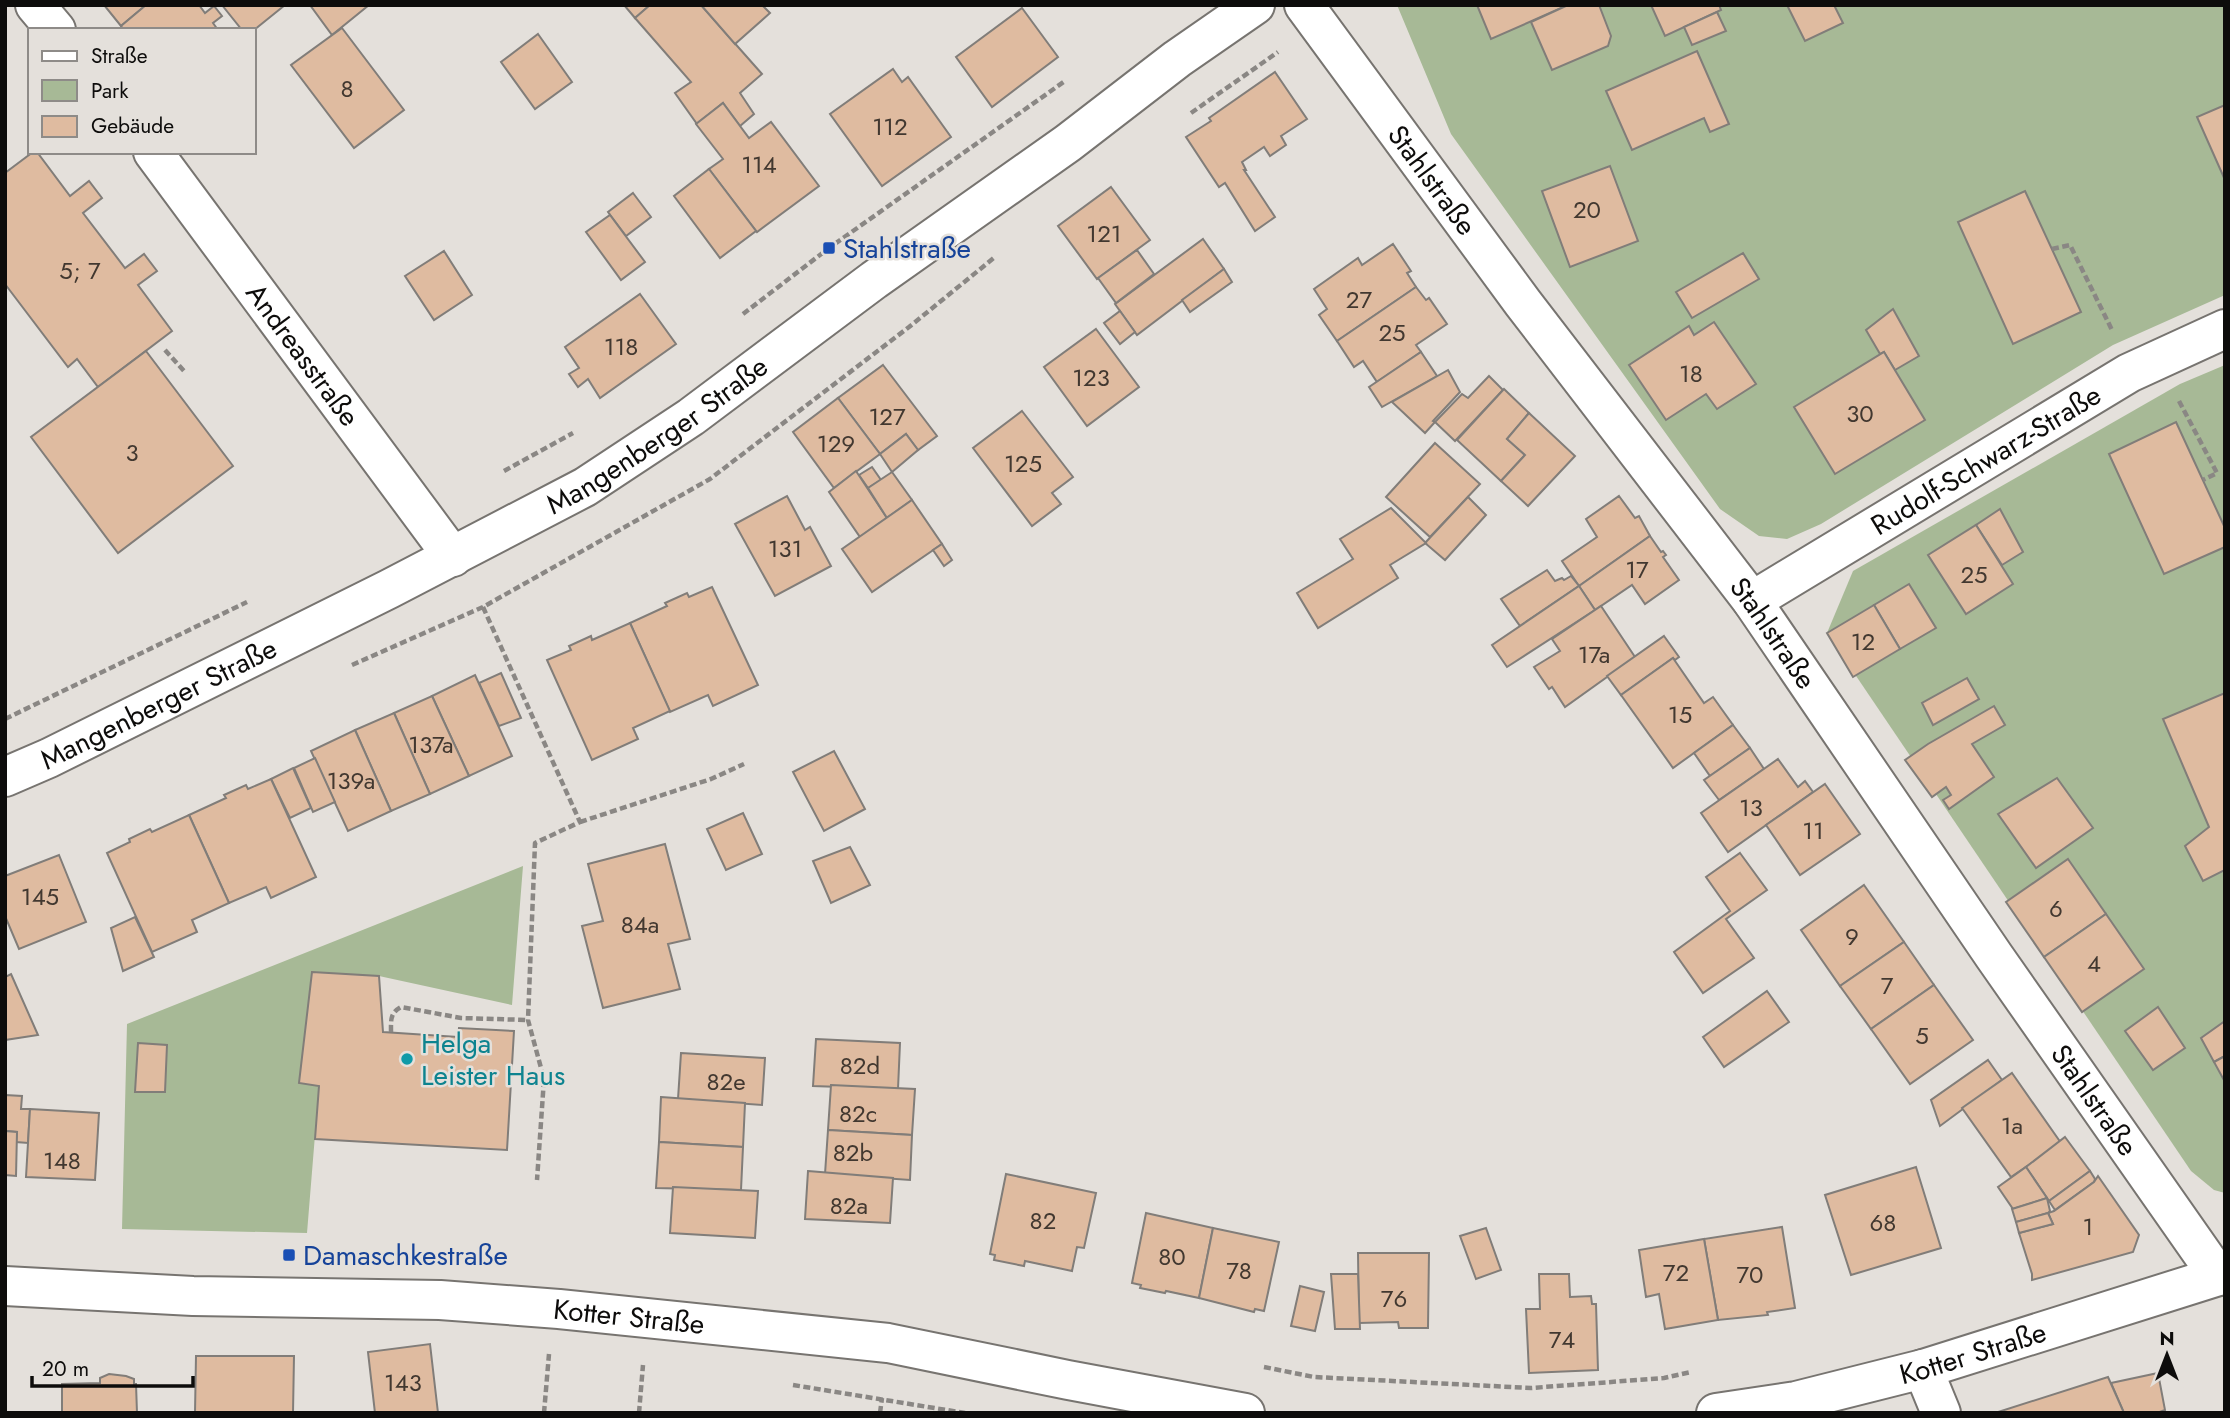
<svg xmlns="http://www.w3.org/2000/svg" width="2230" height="1418" font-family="Jost,sans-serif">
<rect width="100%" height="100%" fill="#e4e0db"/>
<g fill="#a7b996">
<polygon points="1397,5 2225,5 2225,295 2113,345 1821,524 1787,539 1759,536 1720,509 1451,134"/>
<polygon points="2225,365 2225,1193 2214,1190 2191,1171 1827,633 1853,571 2180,384"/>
<polygon points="523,866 512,1005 379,976 312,973 300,1082 319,1086 307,1233 122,1229 127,1024"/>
</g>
<g fill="#dfbba0" stroke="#817d79" stroke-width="2">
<polygon points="104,5 146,5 121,26"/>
<polygon points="146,5 199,5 205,13 214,6 222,16 213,23 218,30 124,30 121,26"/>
<polygon points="222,5 285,5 254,30 242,30"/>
<polygon points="310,5 369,5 332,35"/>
<polygon points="624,5 650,5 635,18"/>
<polygon points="650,5 701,5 762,74 740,93 754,114 740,126 723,103 697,124 675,93 691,82 635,18"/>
<polygon points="701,5 762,5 770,13 735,44"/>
<polygon points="1477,5 1568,5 1491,39"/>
<polygon points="1568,5 1599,5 1611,36 1608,46 1552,70 1531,22"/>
<polygon points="1651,5 1719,5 1721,10 1665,36"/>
<polygon points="1787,5 1834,5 1843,23 1805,41"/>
<polygon points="1022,8 1058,57 992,107 956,57"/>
<polygon points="1717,12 1726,31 1692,45 1684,27"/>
<polygon points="342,28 404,110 354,148 291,65"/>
<polygon points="538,34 572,82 535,109 501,62"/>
<polygon points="1697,51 1729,124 1710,132 1704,118 1632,150 1606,91"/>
<polygon points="893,69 902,82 908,77 951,137 882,186 830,114"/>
<polygon points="1275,72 1307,119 1281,136 1286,145 1270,156 1264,147 1242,162 1246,170 1244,170 1275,217 1255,231 1225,183 1219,187 1186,137 1211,121 1209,118"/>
<polygon points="723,103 749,138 771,122 819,186 757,232 709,169 723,159 696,124"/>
<polygon points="2225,105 2225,180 2197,117"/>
<polygon points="33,152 37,152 70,196 89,181 102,198 83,213 125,268 144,254 157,271 138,285 172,331 98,387 77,359 68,367 5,284 5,173"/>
<polygon points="1610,166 1638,241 1570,267 1542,191"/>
<polygon points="709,169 756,231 720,258 674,196"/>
<polygon points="1111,187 1150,240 1097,279 1058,226"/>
<polygon points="2025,191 2081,312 2013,344 1958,222"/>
<polygon points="633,193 651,217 626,236 608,212"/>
<polygon points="610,215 645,262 621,280 586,232"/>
<polygon points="1203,239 1224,269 1137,335 1115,304"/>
<polygon points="1393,244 1411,271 1407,273 1416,287 1337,341 1319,315 1327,309 1314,289 1358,258 1362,265"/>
<polygon points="1137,250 1154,274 1116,303 1098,278"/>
<polygon points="444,251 472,295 434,320 405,276"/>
<polygon points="1743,253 1759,279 1692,318 1676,292"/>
<polygon points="1224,269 1232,282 1190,312 1182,300"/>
<polygon points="1416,287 1426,300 1429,298 1447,324 1416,345 1421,352 1377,382 1363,361 1354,367 1337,341"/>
<polygon points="640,294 676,344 600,398 588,379 578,387 569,374 579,368 565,347"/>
<polygon points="1893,309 1919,356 1895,370 1884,352 1880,354 1866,330"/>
<polygon points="1120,311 1135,332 1120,344 1104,323"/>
<polygon points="1714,322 1756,384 1717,409 1706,394 1666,420 1629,365 1689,326 1694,335"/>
<polygon points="1096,329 1139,387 1087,426 1044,367"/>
<polygon points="146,351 233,466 118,553 31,437"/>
<polygon points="1421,352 1437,376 1382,407 1369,387"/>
<polygon points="1884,352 1925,420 1835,474 1794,407"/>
<polygon points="883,365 937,436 918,450 906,434 880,454 838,398"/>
<polygon points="1448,370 1460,392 1433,421 1435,422 1425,433 1392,402"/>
<polygon points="1489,376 1503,390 1455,441 1435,422 1462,394 1468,398"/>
<polygon points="1504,389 1529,413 1507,439 1525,455 1501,481 1457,440"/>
<polygon points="838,398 880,454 834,488 793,432"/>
<polygon points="1022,411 1073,477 1052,493 1061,504 1032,526 973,448"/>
<polygon points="1529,413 1575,456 1528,506 1501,481 1525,455 1507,439"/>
<polygon points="2176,422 2225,528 2225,547 2164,574 2109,454"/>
<polygon points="906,434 918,450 892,472 880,454"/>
<polygon points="1435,443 1480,484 1430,537 1386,497"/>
<polygon points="872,467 881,480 868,488 859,475"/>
<polygon points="856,471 887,518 860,537 829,492"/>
<polygon points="892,472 912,500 887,518 868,488"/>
<polygon points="787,496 805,530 810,527 831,566 775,596 735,524"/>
<polygon points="1619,496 1635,518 1639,516 1650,536 1579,586 1562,561 1597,537 1586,519"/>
<polygon points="1468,497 1486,515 1445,560 1425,543"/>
<polygon points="912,500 942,544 872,592 842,549"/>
<polygon points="1391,508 1426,543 1390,565 1398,578 1318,628 1297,593 1353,559 1340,539"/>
<polygon points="2000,509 2023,552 2002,565 1976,525"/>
<polygon points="1976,525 2013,584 1966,614 1928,555"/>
<polygon points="1650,536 1661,552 1663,551 1666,555 1663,557 1679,580 1645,604 1632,585 1595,610 1579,586"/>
<polygon points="942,544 952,560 944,566 933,550"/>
<polygon points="1547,570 1555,581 1562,578 1564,580 1571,576 1579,586 1520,626 1501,599"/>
<polygon points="1909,584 1936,628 1900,649 1874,605"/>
<polygon points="1579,586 1595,610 1507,667 1492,645"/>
<polygon points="712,587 758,685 713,706 708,695 670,712 630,623 667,606 665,603 687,593 689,597"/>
<polygon points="1874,605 1900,649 1853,677 1827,633"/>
<polygon points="1601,606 1635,657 1565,707 1552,687 1549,689 1534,667 1560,651 1552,639"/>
<polygon points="630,623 670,711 633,728 638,739 592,760 547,660 571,650 569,646 591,636 592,640"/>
<polygon points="1664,636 1679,657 1675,660 1673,658 1621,695 1607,676"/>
<polygon points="1673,658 1704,703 1713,697 1733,725 1673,768 1621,695"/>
<polygon points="501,673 521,718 499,726 479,683"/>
<polygon points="475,675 512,756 469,776 432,696"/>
<polygon points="1967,678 1979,699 1933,725 1922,703"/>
<polygon points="2225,693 2225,870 2203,881 2185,846 2209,827 2163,719"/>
<polygon points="432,696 469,776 430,794 394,713"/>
<polygon points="1994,706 2005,725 1972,744 1994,777 1949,809 1943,800 1951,795 1946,787 1932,797 1905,760 1928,744"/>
<polygon points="394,713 430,794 391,811 355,730"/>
<polygon points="1733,725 1750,748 1710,776 1694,753"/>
<polygon points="355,730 391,811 348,831 311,751"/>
<polygon points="1750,748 1764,769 1719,800 1704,780"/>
<polygon points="834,751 865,809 824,831 793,772"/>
<polygon points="315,758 335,802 313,812 294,768"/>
<polygon points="1778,759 1798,787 1805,781 1813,792 1728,852 1701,813"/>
<polygon points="293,768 311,808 290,818 271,779"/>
<polygon points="2057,778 2093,828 2036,868 1998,814"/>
<polygon points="271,779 316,877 271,898 266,887 229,903 189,815 226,798 224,795 246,785 248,789"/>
<polygon points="1825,784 1860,834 1800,875 1766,825"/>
<polygon points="743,813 762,854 726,870 707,829"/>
<polygon points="189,815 229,903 192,920 197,932 152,952 107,853 130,842 129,839 150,829 152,832"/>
<polygon points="665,844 690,939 668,944 680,989 603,1008 582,926 603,921 588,864"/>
<polygon points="850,847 870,885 831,903 813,861"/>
<polygon points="1740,853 1767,890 1726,919 1754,958 1703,993 1674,952 1730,911 1706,877"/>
<polygon points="59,855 86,922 19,949 5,916 5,876"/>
<polygon points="2068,859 2106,914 2044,957 2006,902"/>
<polygon points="1864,885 1904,942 1840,986 1801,930"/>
<polygon points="2106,914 2144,969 2082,1012 2044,957"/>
<polygon points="135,917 154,957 123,971 111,928"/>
<polygon points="1904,942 1934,985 1871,1029 1840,986"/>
<polygon points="312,972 379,976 383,1032 458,1037 459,1028 514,1031 507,1150 315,1139 319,1086 299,1083"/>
<polygon points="11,974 38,1035 5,1040 5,977"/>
<polygon points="1934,985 1973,1040 1910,1084 1871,1029"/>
<polygon points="1767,991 1789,1022 1724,1067 1703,1037"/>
<polygon points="2158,1007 2185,1048 2153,1070 2125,1031"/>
<polygon points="2225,1021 2225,1056 2214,1062 2201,1038"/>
<polygon points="816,1039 900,1043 898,1089 813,1086"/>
<polygon points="138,1043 167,1045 165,1092 135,1092"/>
<polygon points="681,1053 765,1058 762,1105 678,1099"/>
<polygon points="2225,1056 2225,1082 2214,1062"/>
<polygon points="1988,1060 2002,1080 1940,1126 1931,1100"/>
<polygon points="2012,1073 2061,1143 2011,1177 1962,1108"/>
<polygon points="831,1085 915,1089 912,1135 828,1130"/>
<polygon points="5,1095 22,1096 21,1109 30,1109 28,1143 16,1142 17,1132 5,1131"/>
<polygon points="661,1097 745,1103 743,1147 659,1142"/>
<polygon points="30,1109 99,1113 95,1180 26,1177"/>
<polygon points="828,1130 912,1135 910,1180 825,1174"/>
<polygon points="5,1131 17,1132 16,1176 5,1175"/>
<polygon points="2065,1137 2090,1171 2049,1201 2026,1167"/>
<polygon points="659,1142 743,1147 741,1190 656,1188"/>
<polygon points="1916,1167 1941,1248 1851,1275 1825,1195"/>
<polygon points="2026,1167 2047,1198 2013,1209 1998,1187"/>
<polygon points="808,1171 893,1178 890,1223 805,1219"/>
<polygon points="2090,1171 2095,1179 2094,1182 2055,1210 2049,1201"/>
<polygon points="1006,1174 1096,1193 1084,1248 1077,1247 1072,1271 1025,1261 1024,1266 994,1260 995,1255 990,1254"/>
<polygon points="2098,1176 2139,1235 2133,1252 2032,1280 2032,1274 2019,1233 2053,1224 2048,1213 2054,1211 2094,1182"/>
<polygon points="673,1187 758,1191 755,1238 670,1233"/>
<polygon points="2047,1198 2050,1211 2048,1213 2016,1222 2012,1209"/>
<polygon points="1146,1213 1213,1228 1199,1298 1166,1291 1165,1293 1140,1288 1141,1285 1132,1283"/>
<polygon points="2048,1213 2053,1224 2019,1233 2016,1222"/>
<polygon points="1782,1227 1795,1308 1767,1312 1768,1315 1718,1320 1704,1239"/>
<polygon points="1213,1228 1279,1242 1264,1311 1255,1309 1254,1312 1199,1298"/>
<polygon points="1486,1228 1501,1270 1476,1279 1460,1236"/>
<polygon points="1704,1239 1718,1320 1665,1329 1659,1294 1646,1297 1639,1250"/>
<polygon points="1358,1253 1429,1253 1428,1328 1399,1328 1398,1322 1359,1323"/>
<polygon points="1331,1274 1358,1274 1360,1329 1335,1329"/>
<polygon points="1539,1274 1569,1274 1570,1297 1591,1296 1592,1304 1596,1304 1598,1370 1529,1373 1526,1309 1540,1309"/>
<polygon points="1300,1286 1324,1292 1315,1331 1291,1326"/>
<polygon points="430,1344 438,1413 375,1413 368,1352"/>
<polygon points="196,1356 294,1356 293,1413 195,1413"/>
<polygon points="2158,1373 2165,1410 2157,1413 2124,1413 2111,1383"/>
<polygon points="109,1374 126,1376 134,1379 134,1384 136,1384 137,1413 62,1413 62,1384 100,1383 100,1378"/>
<polygon points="2108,1377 2124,1413 1995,1413"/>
</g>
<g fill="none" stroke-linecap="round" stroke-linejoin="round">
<defs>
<g id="street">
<polyline points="35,5 56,30"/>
<path id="s1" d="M1304,5L1523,303L1752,601L1994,956L2218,1276"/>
<path id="s2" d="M153,152L453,557"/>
<path id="s3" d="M1752,601L2129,373L2225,329"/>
<polyline points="1923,1369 1941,1413"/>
</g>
<g id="secondary">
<path id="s4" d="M5,777L49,758L389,589L585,487L691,417L874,280L1068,143L1177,59L1255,5"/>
<path id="s5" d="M5,1286L193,1296L440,1300L559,1309L888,1343L1068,1380L1245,1413"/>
<path id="s6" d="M1716,1413L1796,1401L1923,1369L2225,1274"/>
</g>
</defs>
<use href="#street" stroke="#777470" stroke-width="42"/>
<use href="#secondary" stroke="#777470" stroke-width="42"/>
<g stroke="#8a8784" stroke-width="4.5" stroke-dasharray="7 3.5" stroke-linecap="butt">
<polyline points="1191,113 1278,52"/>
<polyline points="2052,249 2070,245 2112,330"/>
<polyline points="743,314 829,248 1065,81"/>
<polyline points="165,350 184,371"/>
<polyline points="2179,401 2217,473 2203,480"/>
<polyline points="504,471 573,433"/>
<polyline points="483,607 580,822 535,843 528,1020 544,1079 537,1180"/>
<polyline points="352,665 483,607 710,479 909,327 995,257"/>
<polyline points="5,719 247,602"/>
<polyline points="580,822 711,779 744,764"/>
<path d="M391,1032C391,1020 390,1013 401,1007L461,1018L528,1020"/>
<polyline points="1264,1367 1314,1377 1531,1388 1664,1378 1691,1372"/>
<polyline points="793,1385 965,1413"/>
<polyline points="544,1413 549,1354"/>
<polyline points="639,1413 643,1365"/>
<polyline points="880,1413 882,1398"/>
</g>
<use href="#street" stroke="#fff" stroke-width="38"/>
<use href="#secondary" stroke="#fff" stroke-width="38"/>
</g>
<g fill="#1a4fb4" stroke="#e4e0db" stroke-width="2.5">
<rect x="822" y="241" width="14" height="14" rx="3.5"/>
<rect x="282" y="1248" width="14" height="14" rx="3.5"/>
</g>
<circle fill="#0f9aa8" stroke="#e4e0db" stroke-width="2.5" cx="407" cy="1059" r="7"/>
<g text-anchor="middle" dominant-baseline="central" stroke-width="5" stroke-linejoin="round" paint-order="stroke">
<g font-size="24" fill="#423830">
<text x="347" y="88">8</text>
<text x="890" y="126">112</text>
<text x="759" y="164">114</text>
<text x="1587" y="209">20</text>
<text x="1104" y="233">121</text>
<text x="80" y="270">5; 7</text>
<text x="1359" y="299">27</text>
<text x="1392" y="332">25</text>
<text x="621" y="346">118</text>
<text x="1691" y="373">18</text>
<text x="1091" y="377">123</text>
<text x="1860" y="413">30</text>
<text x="887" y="416">127</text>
<text x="836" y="443">129</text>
<text x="132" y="452">3</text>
<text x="1023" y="463">125</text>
<text x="785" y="548">131</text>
<text x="1637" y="569">17</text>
<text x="1974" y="574">25</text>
<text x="1863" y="641">12</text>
<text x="1594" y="654">17a</text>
<text x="1680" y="714">15</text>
<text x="431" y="744">137a</text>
<text x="351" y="780">139a</text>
<text x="1751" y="807">13</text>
<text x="1813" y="830">11</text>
<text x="40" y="896">145</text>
<text x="2056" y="908">6</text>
<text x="640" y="924">84a</text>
<text x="1852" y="936">9</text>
<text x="2094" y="963">4</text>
<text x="1887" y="985">7</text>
<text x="1922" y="1035">5</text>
<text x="860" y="1065">82d</text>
<text x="726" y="1081">82e</text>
<text x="858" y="1113">82c</text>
<text x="2012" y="1125">1a</text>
<text x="853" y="1152">82b</text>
<text x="62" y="1160">148</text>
<text x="849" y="1205">82a</text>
<text x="1043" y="1220">82</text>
<text x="1883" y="1222">68</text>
<text x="2088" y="1226">1</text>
<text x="1172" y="1256">80</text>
<text x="1239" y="1270">78</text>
<text x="1676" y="1272">72</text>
<text x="1750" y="1274">70</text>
<text x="1394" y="1298">76</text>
<text x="1562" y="1339">74</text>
<text x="403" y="1382">143</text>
</g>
<g font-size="28" fill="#0d0c0b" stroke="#e4e0db">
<text stroke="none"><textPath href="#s1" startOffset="217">Stahlstraße</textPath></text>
<text stroke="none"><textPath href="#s2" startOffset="252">Andreasstraße</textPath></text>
<text stroke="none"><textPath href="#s4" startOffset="737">Mangenberger Straße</textPath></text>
<text stroke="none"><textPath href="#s3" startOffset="273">Rudolf-Schwarz-Straße</textPath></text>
<text stroke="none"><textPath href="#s1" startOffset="784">Stahlstraße</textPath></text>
<text stroke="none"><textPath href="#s4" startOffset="170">Mangenberger Straße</textPath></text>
<text stroke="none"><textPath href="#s1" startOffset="1351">Stahlstraße</textPath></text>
<text stroke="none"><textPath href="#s5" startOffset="625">Kotter Straße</textPath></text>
<text stroke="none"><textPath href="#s6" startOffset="264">Kotter Straße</textPath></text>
</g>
<g font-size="28" fill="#164399" stroke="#e4e0db" text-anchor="start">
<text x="843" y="248">Stahlstraße</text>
<text x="303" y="1255">Damaschkestraße</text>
</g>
<g font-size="28" fill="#0d838f" stroke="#e4e0db" text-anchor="start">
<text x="421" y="1043">Helga<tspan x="421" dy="32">Leister Haus</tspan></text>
</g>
</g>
<rect width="2230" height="1418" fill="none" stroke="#0d0c0b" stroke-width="14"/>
<rect x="28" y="28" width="228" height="126" fill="#e4e0db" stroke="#8e8b88" stroke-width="2"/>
<rect x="42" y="51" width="35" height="10" fill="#ffffff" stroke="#8e8b88" stroke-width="2"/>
<text x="91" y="63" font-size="21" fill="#0d0c0b">Straße</text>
<rect x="42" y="80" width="35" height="21" fill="#a7b996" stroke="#8e8b88" stroke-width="2"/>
<text x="91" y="98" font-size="21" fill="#0d0c0b">Park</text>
<rect x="42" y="116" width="35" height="21" fill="#dfbba0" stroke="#8e8b88" stroke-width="2"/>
<text x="91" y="133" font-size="21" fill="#0d0c0b">Gebäude</text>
<g transform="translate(2167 1355)" stroke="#e4e0db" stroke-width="5" paint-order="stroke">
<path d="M0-5L12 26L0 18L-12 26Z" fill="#0d0c0b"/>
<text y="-10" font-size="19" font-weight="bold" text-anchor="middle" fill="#0d0c0b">N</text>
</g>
<path d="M32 1376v10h161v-10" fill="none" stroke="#0d0c0b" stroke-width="3.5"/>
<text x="42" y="1376" font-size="21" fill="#0d0c0b" stroke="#e4e0db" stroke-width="5" paint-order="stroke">20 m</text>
</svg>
